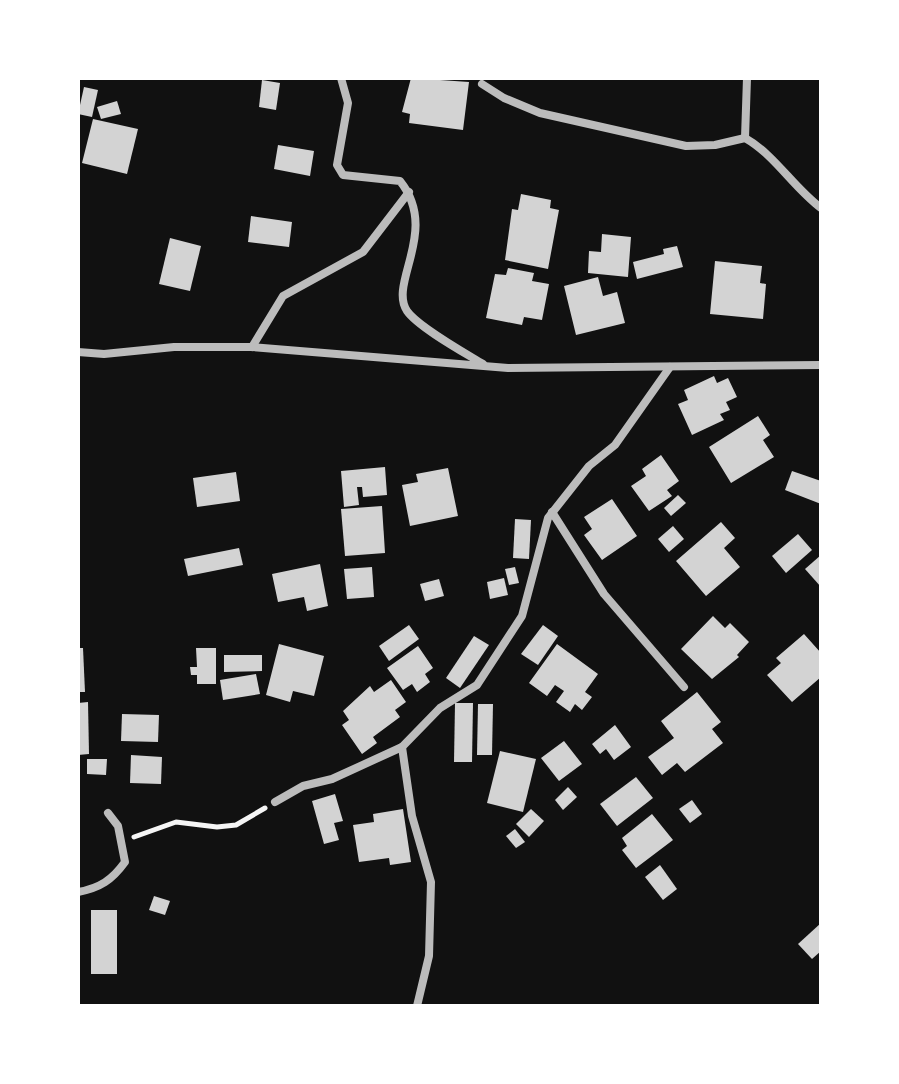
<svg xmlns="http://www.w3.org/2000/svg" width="899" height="1084" font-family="'Public Sans',sans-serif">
<rect width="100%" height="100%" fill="#111"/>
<g fill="#d3d3d3">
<polygon points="411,78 469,82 463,130 409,123 410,114 402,112"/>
<polygon points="262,80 280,83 276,110 259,107"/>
<polygon points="84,87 98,90 92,117 78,114"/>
<polygon points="117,101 121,114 101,119 97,107"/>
<polygon points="93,119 138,129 127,174 82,163"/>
<polygon points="278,145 314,151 310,176 274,169"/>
<polygon points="521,194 551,200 550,208 559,210 548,269 505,260 512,209 518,210"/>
<polygon points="251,216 292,222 289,247 248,242"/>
<polygon points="602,234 631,237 628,277 588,273 589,251 601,252"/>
<polygon points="170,238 201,246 190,291 159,284"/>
<polygon points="677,246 683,267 637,279 633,262 664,254 663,249"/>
<polygon points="715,261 762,266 760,283 766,284 763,319 710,314"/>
<polygon points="508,268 534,273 532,281 549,284 542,320 524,317 522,325 486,318 495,274 506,275"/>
<polygon points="598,277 603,296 617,292 625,323 576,335 564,286"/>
<polygon points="714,376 717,383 728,378 737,397 726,402 730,410 720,414 724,420 692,435 678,404 688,400 684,390"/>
<polygon points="758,416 770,435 763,440 774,457 731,483 709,447"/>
<polygon points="661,455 679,481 667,490 672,496 649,511 631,486 646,476 642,469"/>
<polygon points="385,467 387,495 363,497 362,487 357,487 359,505 344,507 341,471"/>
<polygon points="448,468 458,516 410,526 402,485 418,482 416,474"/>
<polygon points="792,471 821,481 821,504 785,490"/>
<polygon points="236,472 240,501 197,507 193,478"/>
<polygon points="678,495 686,503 671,516 664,508"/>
<polygon points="612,499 637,536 602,560 584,535 592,529 584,517"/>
<polygon points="382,506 385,553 345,556 341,509"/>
<polygon points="515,519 531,520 529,559 513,558"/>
<polygon points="721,522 735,538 724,548 740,567 706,596 676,561"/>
<polygon points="673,526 684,539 669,552 658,539"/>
<polygon points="798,534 812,550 786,573 772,556"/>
<polygon points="239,548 243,565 188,576 184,559"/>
<polygon points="821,555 821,587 805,569"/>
<polygon points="320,564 328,606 307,611 304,597 278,602 272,574"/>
<polygon points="372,567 374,597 347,599 344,569"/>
<polygon points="515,567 519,583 509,585 505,569"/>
<polygon points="504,578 508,595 490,599 487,582"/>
<polygon points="439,579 444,596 425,601 420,584"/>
<polygon points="713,616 725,628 730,623 749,642 737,655 739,657 712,679 681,649"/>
<polygon points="409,625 419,639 389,661 379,646"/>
<polygon points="543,625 558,636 538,665 521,654"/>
<polygon points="804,634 821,653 821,677 792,702 767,675 781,663 776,658"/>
<polygon points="474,636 489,645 460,688 446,678"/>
<polygon points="279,644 324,656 314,696 293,691 290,702 266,695"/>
<polygon points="557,644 598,674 585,692 592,697 582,710 575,704 570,712 556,702 564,691 555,685 547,696 529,683"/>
<polygon points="418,646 433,668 425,674 430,682 417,692 412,684 403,690 387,668"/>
<polygon points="78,648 83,648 85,692 78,692"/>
<polygon points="196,648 216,648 216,684 197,684 197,675 191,675 190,667 197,667"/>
<polygon points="224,655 262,655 262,671 224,672"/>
<polygon points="256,674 260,694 223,700 220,680"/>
<polygon points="391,680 406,702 395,710 400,717 373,737 377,743 362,754 342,725 349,720 343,711 370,686 374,692"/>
<polygon points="697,692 721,722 712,729 723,743 685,772 677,763 662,775 648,757 674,738 661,721"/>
<polygon points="88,702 89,754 78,755 78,703"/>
<polygon points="455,703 473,703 472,762 454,762"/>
<polygon points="478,704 493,704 492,755 477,755"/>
<polygon points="122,714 159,715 158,742 121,741"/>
<polygon points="615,725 631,747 614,760 606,749 600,754 592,744"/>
<polygon points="564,741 582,764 559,781 541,758"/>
<polygon points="500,751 536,759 523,812 487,803"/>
<polygon points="131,755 162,757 161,784 130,783"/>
<polygon points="87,759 107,759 106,775 87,774"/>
<polygon points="636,777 653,798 617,826 600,804"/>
<polygon points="568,787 577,797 563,810 555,800"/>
<polygon points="335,794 343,821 334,823 339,840 324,844 312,801"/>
<polygon points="692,800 702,814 690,823 679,809"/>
<polygon points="403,809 411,862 390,865 389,858 359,862 353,825 374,822 373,814"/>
<polygon points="531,809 544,821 529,837 516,824"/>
<polygon points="652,814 673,840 636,868 622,850 627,846 622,838"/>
<polygon points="515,829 525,842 516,848 506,836"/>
<polygon points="660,865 677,889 663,900 645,877"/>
<polygon points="154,896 170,901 165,915 149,910"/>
<rect x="91" y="910" width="26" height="64"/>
<polygon points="821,923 821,951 812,959 798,944"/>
</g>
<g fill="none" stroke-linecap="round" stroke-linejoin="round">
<polyline stroke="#f5f5f5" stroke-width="5" points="134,837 176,822 217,827 236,825 265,808"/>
<g stroke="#bcbcbc" stroke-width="8">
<path d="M341,78L348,103L337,165L343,175L400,181C440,231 388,283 407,311C418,327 465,353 483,364"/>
<path d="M482,84L504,98L540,113L686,146L715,145L745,138C775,155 793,187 821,208"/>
<polyline points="745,138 747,78"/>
<polyline points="252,347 283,296 363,252 409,192"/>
<polyline points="78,352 104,354 174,347 252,347 508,368 821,365"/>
<polyline points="552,512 604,594 684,687"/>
<polyline points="402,747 412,816 431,882 429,956 417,1006"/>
<polyline points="275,802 303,786 332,779 402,747 440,708 477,685 522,616 548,518 589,466 615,445 670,367"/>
<path d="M78,892C100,888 112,880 125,862L118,826L108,813"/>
</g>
</g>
<rect width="899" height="1084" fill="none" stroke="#ffffff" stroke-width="160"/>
</svg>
